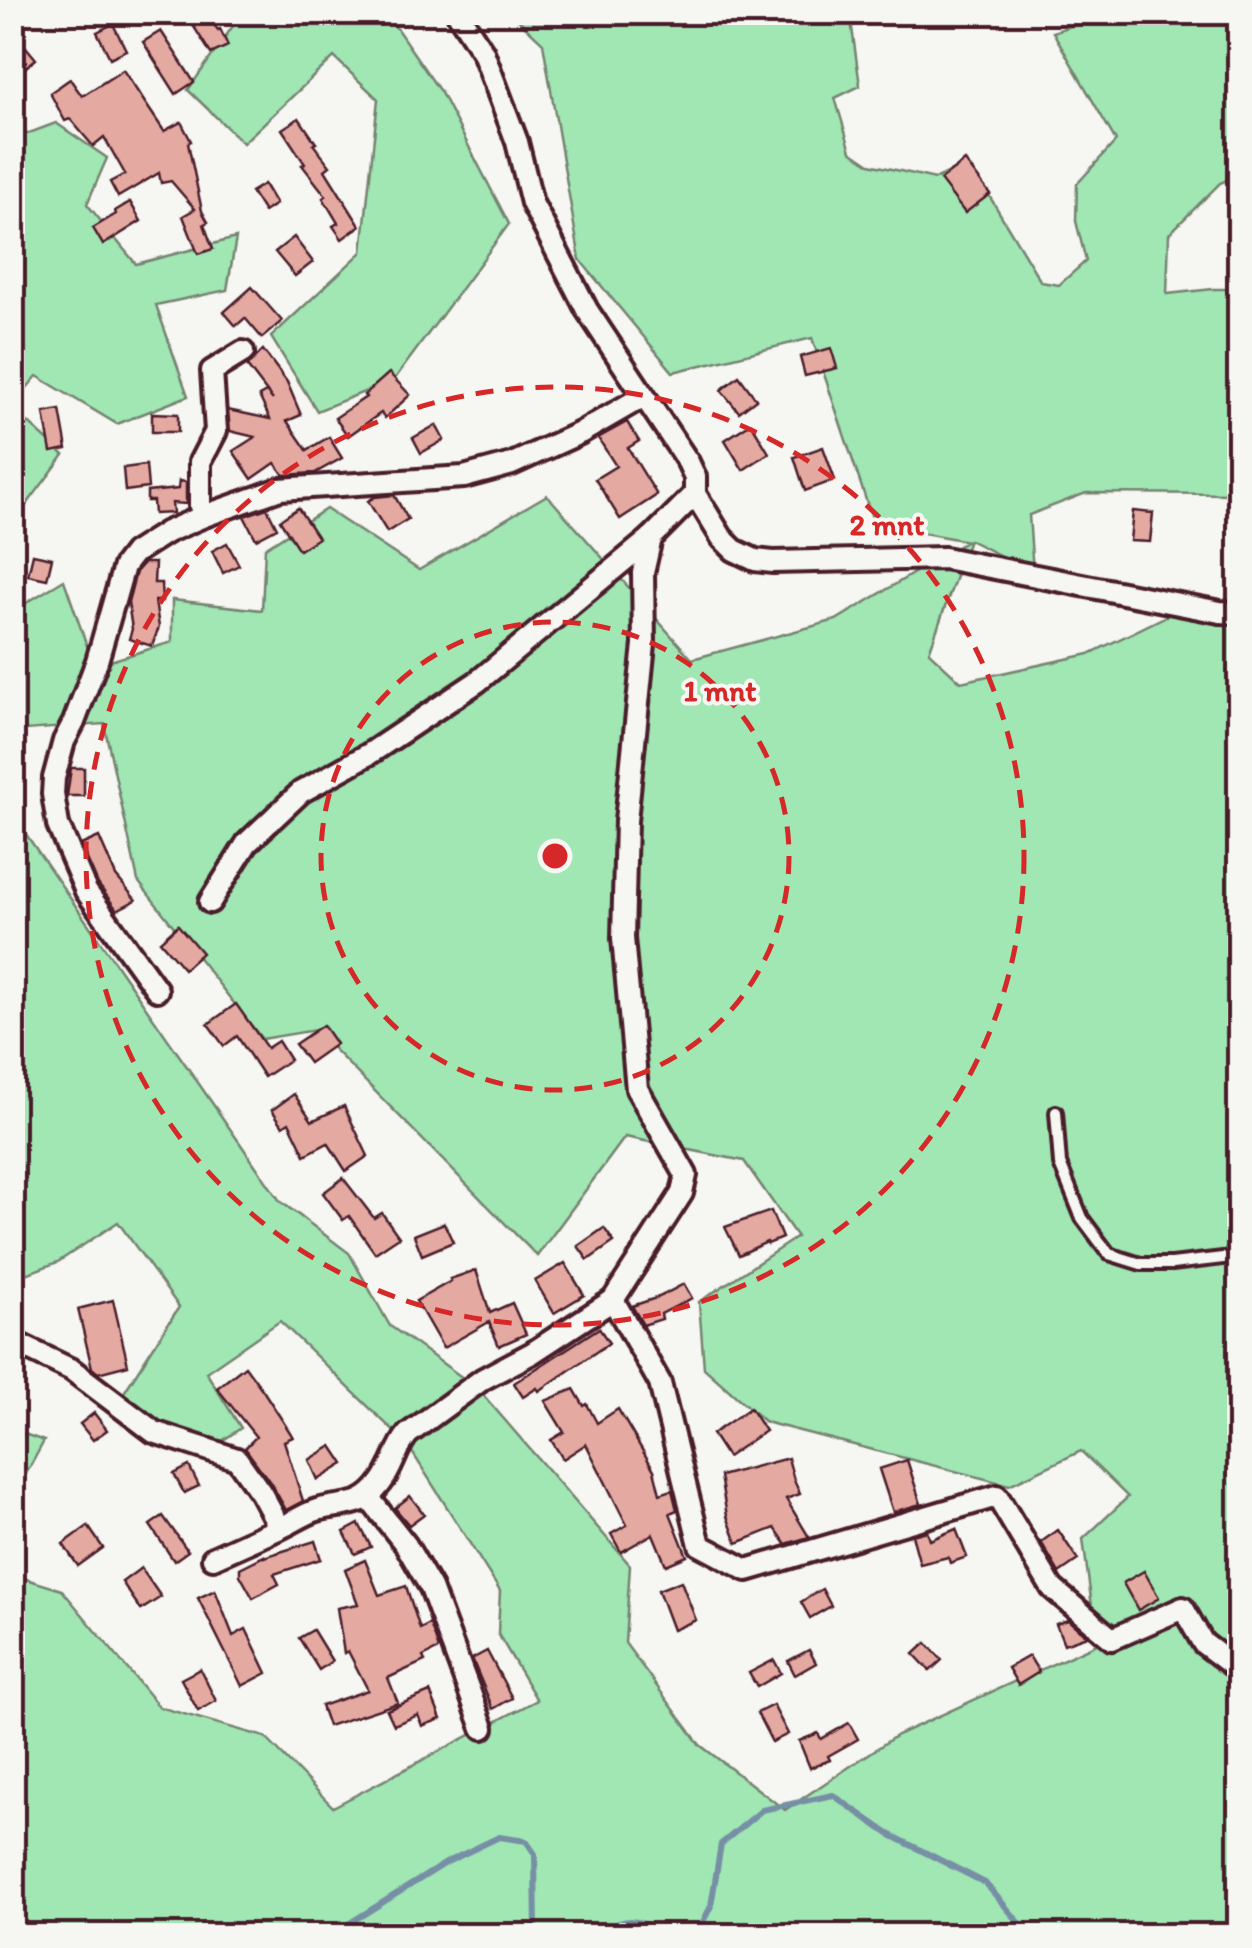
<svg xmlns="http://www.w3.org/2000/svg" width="1252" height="1948" font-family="Itim,sans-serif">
<rect width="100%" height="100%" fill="#f6f6f2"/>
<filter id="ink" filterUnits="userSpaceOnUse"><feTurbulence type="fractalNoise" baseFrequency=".01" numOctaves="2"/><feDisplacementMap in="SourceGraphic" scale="20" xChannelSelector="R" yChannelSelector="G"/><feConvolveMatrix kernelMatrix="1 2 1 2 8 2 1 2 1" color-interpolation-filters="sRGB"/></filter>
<g filter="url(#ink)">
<g fill="#a0e7b4" stroke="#758370" stroke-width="2.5">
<polygon points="242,13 386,13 441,93 509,224 394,380 317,411 271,337 362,252 378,99 334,57 243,143 188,90"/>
<polygon points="511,13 850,13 860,86 835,98 851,151 870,164 935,179 964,165 984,187 1041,282 1059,285 1086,261 1076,221 1077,184 1116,141 1053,32 1109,13 1239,13 1239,175 1220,183 1169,234 1167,294 1213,289 1239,289 1239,494 1086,493 1029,515 1033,572 969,540 929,652 961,682 1089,654 1195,602 1239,599 1239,1935 13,1935 13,1575 62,1590 159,1707 265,1737 333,1807 537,1700 498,1634 500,1591 407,1444 280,1321 206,1372 241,1428 212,1448 157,1434 123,1394 179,1307 118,1222 58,1262 13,1279 12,814 280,1201 349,1253 390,1326 477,1388 630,1565 625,1643 700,1745 785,1810 897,1735 1097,1644 1083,1539 1128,1497 1081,1451 1009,1485 765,1422 704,1368 699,1302 797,1237 744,1161 625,1137 537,1256 315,1030 262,1039 138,881 104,724 13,731 13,611 64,580 94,666 172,642 172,600 262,610 265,548 326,509 419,570 547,495 692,659 836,620 967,541 874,524 812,338 673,372 580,260 543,43"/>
<polygon points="56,123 107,158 87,204 136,264 236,238 227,290 156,305 188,396 117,424 37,376 13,404 13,139"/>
<polygon points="12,408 64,455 13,523 12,523"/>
<polygon points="13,1430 44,1441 26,1474 13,1478"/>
</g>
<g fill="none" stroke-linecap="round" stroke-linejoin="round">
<g stroke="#778fa5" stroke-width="6">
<polyline points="329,1936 449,1861 499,1837 526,1841 535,1854 536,1936"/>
<path d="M602,1936C621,1915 641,1917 661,1936"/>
<polyline points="686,1936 699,1930 711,1906 721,1844 762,1810 833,1795 889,1834 985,1883 1031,1936"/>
</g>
</g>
<g fill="#e4aaa2" stroke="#4a1f2b" stroke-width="2.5">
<polygon points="204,12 218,30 220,29 228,46 211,54 191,22"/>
<polygon points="113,24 126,50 110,58 97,32"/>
<polygon points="12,30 36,59 12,78"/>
<polygon points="161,31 194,82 176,94 143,42"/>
<polygon points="123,70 164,131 181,122 191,141 188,143 202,211 208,222 204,224 213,249 198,254 183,216 195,209 171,181 161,183 159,173 118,197 110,182 125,174 104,137 93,146 70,119 65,121 50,93 70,79 82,96"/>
<polygon points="299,118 316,143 313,144 330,166 325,170 360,226 342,239 333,226 338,223 323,198 326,196 302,165 305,164 282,129"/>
<polygon points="965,161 990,194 965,213 940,180"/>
<polygon points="264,184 276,204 264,212 251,192"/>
<polygon points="130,202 141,221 103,245 93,228 116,214 115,211"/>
<polygon points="294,237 313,262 295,276 275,252"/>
<polygon points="252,287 282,321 262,338 245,318 236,326 224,312"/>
<polygon points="831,348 837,368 805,376 800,357"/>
<polygon points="263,350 287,382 301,415 287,421 307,450 329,437 342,458 315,473 284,475 275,463 252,479 233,451 255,437 230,431 228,410 270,419 259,396 266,392 273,400 247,366"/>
<polygon points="389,373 410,395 385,418 381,413 348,436 335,418 366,397 364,395"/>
<polygon points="739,376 756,399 739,412 721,390"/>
<polygon points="60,410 67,449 51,452 44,413"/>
<polygon points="152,413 178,414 178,432 152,432"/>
<polygon points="627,422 639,441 628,448 657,495 620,519 595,479 616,466 598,438"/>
<polygon points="751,423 769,453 743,470 725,440"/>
<polygon points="436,425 444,440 421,453 413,438"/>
<polygon points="823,447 835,480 805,491 794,457"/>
<polygon points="146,465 148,488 125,491 123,468"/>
<polygon points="179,481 186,482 186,504 172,503 173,513 154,514 153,501 147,501 147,492 178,489"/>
<polygon points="394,495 408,519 387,532 368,501 375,497"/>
<polygon points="267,508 277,528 256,539 244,516"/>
<polygon points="298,508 318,538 299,550 280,520"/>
<polygon points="1133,511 1153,513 1150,542 1130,541"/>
<polygon points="227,543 239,565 223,573 212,551"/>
<polygon points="33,554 52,558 47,579 28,575"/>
<polygon points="144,563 155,563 154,583 161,583 162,601 155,601 159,627 152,646 129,639 132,629 128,602 136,572"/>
<polygon points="71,768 84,768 84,796 67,796"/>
<polygon points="99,837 116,876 136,900 117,910 98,884 81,845"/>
<polygon points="178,925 202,953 184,969 160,941"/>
<polygon points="236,1004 267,1048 278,1041 290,1060 264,1077 237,1036 224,1046 208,1024"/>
<polygon points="323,1025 336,1044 309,1063 295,1044"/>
<polygon points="294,1094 312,1121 344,1106 368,1156 346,1171 328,1143 305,1155 289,1122 283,1126 272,1110"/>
<polygon points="343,1178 374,1218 382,1213 399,1237 375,1253 349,1216 343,1220 323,1193"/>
<polygon points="771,1211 782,1238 768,1244 767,1242 739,1255 725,1227"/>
<polygon points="444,1223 453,1242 422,1255 414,1235"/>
<polygon points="604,1228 614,1242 588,1260 578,1246"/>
<polygon points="565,1263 584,1295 554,1313 535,1281"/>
<polygon points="476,1270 490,1313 512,1303 526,1334 499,1346 489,1322 443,1348 416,1301 451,1281 450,1279"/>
<polygon points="684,1284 692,1298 661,1314 662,1319 643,1325 632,1306 659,1297"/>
<polygon points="113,1300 128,1365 98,1373 92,1368 78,1309"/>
<polygon points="599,1328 609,1343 539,1391 537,1388 523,1397 514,1383"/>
<polygon points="245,1366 264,1392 293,1437 284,1441 303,1501 286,1510 272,1485 245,1448 256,1437 217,1388"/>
<polygon points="574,1389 584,1406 587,1404 597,1423 618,1409 654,1470 660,1494 672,1490 677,1510 670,1513 687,1556 666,1565 653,1534 621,1552 611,1534 627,1525 586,1444 563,1459 551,1440 564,1432 545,1401"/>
<polygon points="750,1408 765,1431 727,1457 712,1434"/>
<polygon points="94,1413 107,1430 93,1440 80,1424"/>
<polygon points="332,1446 344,1464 318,1480 309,1460"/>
<polygon points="788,1458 794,1480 800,1494 786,1499 809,1537 786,1544 775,1528 737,1543 727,1516 720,1476"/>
<polygon points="907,1460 921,1504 893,1512 879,1469"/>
<polygon points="189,1466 199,1486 184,1493 174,1474"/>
<polygon points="410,1496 424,1514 409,1525 395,1508"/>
<polygon points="163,1516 188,1551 174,1561 150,1525"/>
<polygon points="359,1524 371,1547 355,1554 344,1532"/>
<polygon points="88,1526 103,1548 78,1566 63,1544"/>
<polygon points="956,1529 967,1557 950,1563 948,1557 920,1564 912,1535 927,1531 930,1540"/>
<polygon points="1058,1530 1078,1560 1059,1573 1041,1542"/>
<polygon points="315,1541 321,1559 274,1574 279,1584 253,1598 240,1575 240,1568 264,1556 264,1557"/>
<polygon points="365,1560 379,1595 406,1586 420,1629 430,1624 439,1649 423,1657 425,1661 388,1678 398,1703 328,1726 321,1706 368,1690 348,1651 344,1653 337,1608 358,1604 345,1569"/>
<polygon points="141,1568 161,1597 141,1610 122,1582"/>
<polygon points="1144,1571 1159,1598 1138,1610 1123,1583"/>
<polygon points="681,1581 696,1620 673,1630 658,1590"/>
<polygon points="822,1589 831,1606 810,1618 801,1602"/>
<polygon points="215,1590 233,1636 246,1629 267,1673 242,1686 198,1598"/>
<polygon points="1068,1620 1087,1636 1064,1644 1056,1624"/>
<polygon points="313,1630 332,1661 319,1670 299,1638"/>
<polygon points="926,1643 942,1660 930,1671 914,1654"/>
<polygon points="809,1650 816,1663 795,1675 788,1661"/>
<polygon points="487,1651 512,1698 493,1709 472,1659"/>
<polygon points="1029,1656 1039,1672 1018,1685 1008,1668"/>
<polygon points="774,1660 781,1673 757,1687 749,1673"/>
<polygon points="200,1669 216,1701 198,1711 181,1679"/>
<polygon points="430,1692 441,1719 422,1726 418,1715 394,1725 387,1710"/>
<polygon points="773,1705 788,1734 772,1742 757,1713"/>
<polygon points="849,1723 858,1739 828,1756 830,1760 810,1768 799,1741 818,1733 821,1739"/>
</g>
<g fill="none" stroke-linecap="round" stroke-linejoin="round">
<defs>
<polyline id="lane" points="1056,1112 1060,1164 1082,1218 1109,1254 1141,1264 1172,1264 1240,1256"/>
<g id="street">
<polyline points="457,12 483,52 517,142 532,203 587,310 688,462 695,477 695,494 722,538 734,550 755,560 773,562 944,558 1220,612 1240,613"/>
<polyline points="204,516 200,506 200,462 216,431 212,371 243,352"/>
<polyline points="210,902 247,843 301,792 369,754 477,682 651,538"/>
<polyline points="157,990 86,891 58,825 53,794 54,778 64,741 74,722 97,661 124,566 134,553 167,532 204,516 280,489 464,477 512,464 580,433 644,396"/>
<polyline points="613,1300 660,1383 700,1545 747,1570 997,1496 1052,1588 1112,1639 1183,1608 1203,1643 1240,1671"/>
<path d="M12,1341L72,1370L154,1432L237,1459L261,1493L280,1528C292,1523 304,1514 317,1510C344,1502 361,1510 381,1483C393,1468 396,1448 408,1434L483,1379L532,1353L613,1300L682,1193L686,1175L637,1089L623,938L626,821L644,644L643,573L651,538L695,494"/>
<polyline points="368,1497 406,1545 431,1588 483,1728"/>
<polyline points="213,1558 280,1528"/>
</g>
</defs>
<use href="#lane" stroke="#4a1f2b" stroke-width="18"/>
<use href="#street" stroke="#4a1f2b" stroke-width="28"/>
<use href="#lane" stroke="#f6f6f2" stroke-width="10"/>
<use href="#street" stroke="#f6f6f2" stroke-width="20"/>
</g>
</g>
<g fill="none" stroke="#d62828" stroke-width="5" stroke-dasharray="18 12">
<circle cx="555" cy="856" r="234"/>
<circle cx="555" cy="856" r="469"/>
</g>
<circle cx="555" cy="856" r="15" fill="#d62828" stroke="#f6f6f2" stroke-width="5"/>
<g font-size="30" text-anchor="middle" font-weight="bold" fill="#d62828" stroke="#f6f6f2" stroke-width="8" stroke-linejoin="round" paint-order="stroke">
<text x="887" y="535">2 mnt</text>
<text x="720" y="701">1 mnt</text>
</g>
<rect width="1252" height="1948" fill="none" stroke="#f6f6f2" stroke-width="50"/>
<rect x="25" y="25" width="1202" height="1898" fill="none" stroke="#4a1f2b" stroke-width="4" filter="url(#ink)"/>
</svg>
